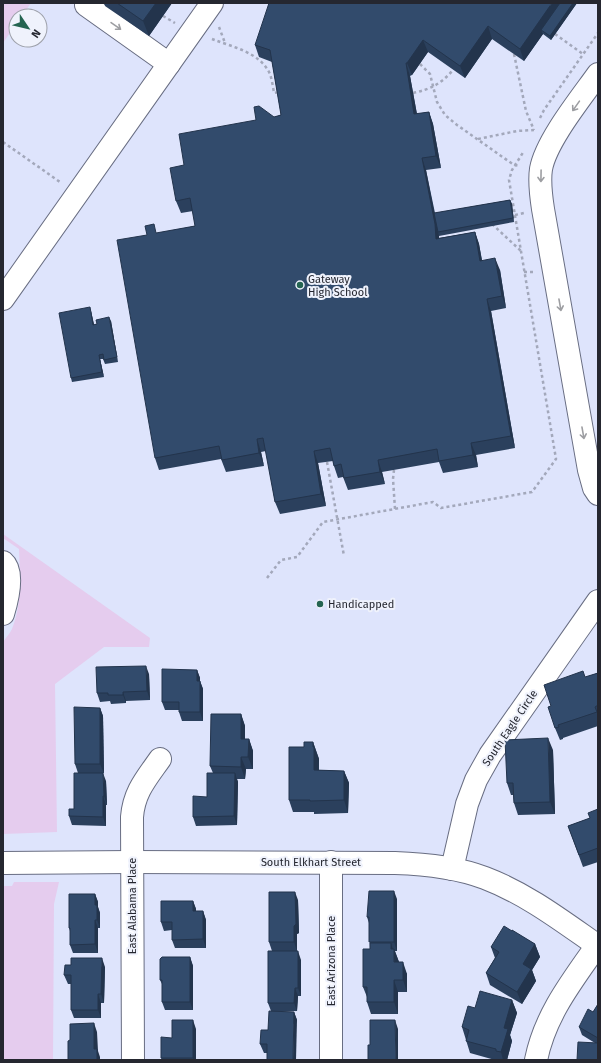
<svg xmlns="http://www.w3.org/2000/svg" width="601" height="1063" font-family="'Fira Sans',sans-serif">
<rect width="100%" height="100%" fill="#dee4fc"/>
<g fill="#e5ccee">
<polygon points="3,3 31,3 22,16 16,16 16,24 3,43"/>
<path d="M3,534L150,638L149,647H104L55,684L57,832L3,834V642C6,638 10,633 12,629C22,605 20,575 19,549L3,538Z"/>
<polygon points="14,882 59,882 54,904 53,1060 3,1060 3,886 12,886"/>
</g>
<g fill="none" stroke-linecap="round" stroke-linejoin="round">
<defs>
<g id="minor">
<polyline points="87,3 86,5 169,64"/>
<path d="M598,74C581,98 546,141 541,169C539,182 541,196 543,209L589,470L594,488L598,494"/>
<polyline points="3,299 212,3"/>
<path d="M3,562C15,572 7,601 3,614"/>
<polyline points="331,862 331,1060"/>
<path d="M3,863L132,862L395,863C426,864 456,867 485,878C527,894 562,921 598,946"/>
<polyline points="452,869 467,804 476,780 490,755 598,601"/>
<path d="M133,1060L132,817C134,792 146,779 160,759"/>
<path d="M536,1060C545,1015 572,981 598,944"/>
</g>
</defs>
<use href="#minor" stroke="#686d82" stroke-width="24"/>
<g stroke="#a3a8bb" stroke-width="2.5" stroke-dasharray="3 3" stroke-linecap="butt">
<polyline points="163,16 175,23"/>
<polyline points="219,27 225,43"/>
<polyline points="555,34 583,54"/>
<path d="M212,39C232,47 260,52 270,74C272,80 273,87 274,93L280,92"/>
<polyline points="514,54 526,111 534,130"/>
<polyline points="420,64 430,74 437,102 445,115 457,125 514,165 520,166"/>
<path d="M413,93C431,89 441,84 453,70"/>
<polyline points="540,118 544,110 598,33"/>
<polyline points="478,139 517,131 534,130"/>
<polyline points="3,142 60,182"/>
<polyline points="515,215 524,213"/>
<polyline points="492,224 521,251"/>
<polyline points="524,272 534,272"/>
<polyline points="327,462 344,556"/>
<polyline points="394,470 393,479 395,509"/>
<polyline points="267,578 281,560 297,557 323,522 433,502 441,508 532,492 556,459 509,180 512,170 524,151"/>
</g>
<use href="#minor" stroke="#fff" stroke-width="22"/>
</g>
<g fill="#2b405d">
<polygon points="104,3 172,3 149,36 105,6"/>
<polygon points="577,3 551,40 543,34 524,61 492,39 465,78 428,52 412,75 410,76 417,114 429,112 433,124 441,168 426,170 435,213 510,200 512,204 514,222 439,236 439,238 475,232 479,244 482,260 500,270 506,308 491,311 515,448 476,455 478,467 443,473 439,462 382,472 385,484 348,490 343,477 338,478 334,466 333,461 318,463 326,506 280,514 275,502 266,451 261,452 264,466 226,472 221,459 159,470 155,458 158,233 195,226 193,211 181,213 176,201 184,165 274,117 281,115 272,62 259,57 255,45"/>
<polygon points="91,311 94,325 111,321 118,362 105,364 103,359 100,359 104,377 72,382 71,378"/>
<polygon points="197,670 200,678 200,681 203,689 203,721 182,721 179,712 179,710 165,710 162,702"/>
<polygon points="598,673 598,726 563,738 563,739 560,740 555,728 551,706 586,677"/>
<polygon points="149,674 150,700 126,701 126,703 111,704 110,701 100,702 97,693"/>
<polygon points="100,708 103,716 104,773 78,773 75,764"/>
<polygon points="241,714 245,726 245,739 249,739 253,751 253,769 246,769 245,779 237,779 238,782 237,825 196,826 193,817 207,797 213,773 210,766"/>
<polygon points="313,742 319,759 319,770 344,771 349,783 348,813 314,814 314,812 293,812 289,800 304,747"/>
<polygon points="553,750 555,814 518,815 514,803 513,795 511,795 507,783"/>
<polygon points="106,781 107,805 106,805 106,826 72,825 69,816 74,809"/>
<polygon points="598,809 598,862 583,867 568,826 590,818"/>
<polygon points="95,894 98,902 98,907 100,913 100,928 98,928 98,953 73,953 70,945 70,931 69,928"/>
<polygon points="397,899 397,951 395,951 399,962 407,974 407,992 398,992 398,1014 371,1014 367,1002 367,997 363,987 370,949 369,923 367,917"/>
<polygon points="298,900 299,933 297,934 297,951 272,951 269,942"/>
<polygon points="193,901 196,909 196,911 203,911 206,920 206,948 175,948 172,940 172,930 164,931 161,922"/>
<polygon points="512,931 535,944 540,957 532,970 536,981 522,1004 490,985 486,973 495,958 491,947"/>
<polygon points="190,957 193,966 193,1010 165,1010 162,1002 162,984 160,980"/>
<polygon points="301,960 301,996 298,996 297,1011 274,1012 294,1012 297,1020 267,1053 264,1053 260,1044 268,1030 271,1011 268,1003"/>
<polygon points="71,965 105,967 104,1003 101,1003 101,1018 74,1018 71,1010 71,984 68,984 64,975"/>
<polygon points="512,1000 517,1013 510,1035 512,1041 507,1060 495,1060 470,1053 462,1027 475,1008"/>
<polygon points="598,1004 598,1060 595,1043 582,1035 579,1027 593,1012"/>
<polygon points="196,1029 196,1060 162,1060 161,1058 172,1038"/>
</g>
<g fill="#23344c">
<polygon points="156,3 172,3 149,36 143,21"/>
<polygon points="552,3 565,3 541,30 543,34 524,61 520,49"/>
<polygon points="573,3 577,3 551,40 550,36"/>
<polygon points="488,26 492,39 465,78 460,66"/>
<polygon points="423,40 428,52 412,75 407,63"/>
<polygon points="406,63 410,76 419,126 414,114"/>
<polygon points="429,112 433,124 441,168 436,156"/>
<polygon points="422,158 426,170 438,232 439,236 440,251 436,239"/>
<polygon points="510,200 512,204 514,222 513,218"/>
<polygon points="475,232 479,244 484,273 480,261"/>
<polygon points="495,258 500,270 506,308 502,296"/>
<polygon points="487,299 491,311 515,448 511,436"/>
<polygon points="90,307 91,311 95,329 93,325"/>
<polygon points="109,317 111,321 118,362"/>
<polygon points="99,355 100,359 104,377 102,372"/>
<polygon points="257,439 261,452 264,466 259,453"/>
<polygon points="471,443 476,455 478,467 473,455"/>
<polygon points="314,451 318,463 326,506 321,494"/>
<polygon points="378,460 382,472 385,484 380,472"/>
<polygon points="146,666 149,674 150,700 147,691"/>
<polygon points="197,670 200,678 200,689 197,681"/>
<polygon points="200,681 203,689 203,721 200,712"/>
<polygon points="123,692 126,701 126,703 123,695"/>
<polygon points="100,708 103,716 104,773 100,764"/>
<polygon points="241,714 245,726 245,751 241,739"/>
<polygon points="548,738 553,750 555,814 550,802"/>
<polygon points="249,739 253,751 253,769 248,757"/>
<polygon points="313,742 319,759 318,782 314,770"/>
<polygon points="241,757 246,769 245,779 241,767"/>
<polygon points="344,771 349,783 348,813 344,800"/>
<polygon points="103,773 106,781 107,805 104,796"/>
<polygon points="235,773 238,782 237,825 234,816"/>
<polygon points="103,796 106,805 106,826 103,817"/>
<polygon points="394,891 397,899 397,951 394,942"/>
<polygon points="295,892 298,900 299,933 297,934 297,951 294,942 294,926"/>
<polygon points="95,894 98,902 98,907 100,913 100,928 97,920 95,905"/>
<polygon points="193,901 196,909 196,920 193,911"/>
<polygon points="203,911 206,920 206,948 203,939"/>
<polygon points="95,920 98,928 98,953 95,944"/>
<polygon points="391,943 394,953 394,949 399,962 399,974 391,949"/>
<polygon points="535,944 540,957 532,970 536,981 522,1004 517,992 523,964"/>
<polygon points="298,951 301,960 301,996 298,988"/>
<polygon points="190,957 193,966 193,1010 190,1002"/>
<polygon points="102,958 105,967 104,1003 101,994"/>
<polygon points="403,962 407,974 407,992 403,980"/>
<polygon points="394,980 398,992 398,1014 394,1002"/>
<polygon points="295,988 298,996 297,1011 294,1003"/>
<polygon points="98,994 101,1003 101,1018 98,1010"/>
<polygon points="512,1000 517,1013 510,1035 512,1041 507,1060 503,1060 501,1052 504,1028"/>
<polygon points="294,1012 297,1020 296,1060 293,1060"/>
<polygon points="193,1020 196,1029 196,1060 193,1060"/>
<polygon points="395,1020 398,1029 398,1060 396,1060"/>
<polygon points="94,1023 97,1032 98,1051 100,1057 100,1060 97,1060 94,1049"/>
</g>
<g fill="#324b6c" stroke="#23344c">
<polygon points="117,3 156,3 143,21"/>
<polygon points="269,3 552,3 520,49 488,26 460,66 423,40 407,63 406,63 414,114 429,112 436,156 422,158 435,224 436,239 475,232 480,261 495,258 502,296 487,299 511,436 471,443 473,455 439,461 437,449 378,460 380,472 344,478 341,464 334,466 330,448 314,451 321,494 275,502 263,438 257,439 259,453 222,460 219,446 155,458 117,240 147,235 145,226 154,224 156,233 195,226 190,198 176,201 170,168 184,165 179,134 256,120 254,107 259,106 274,117 281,115 270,50 255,45"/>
<polygon points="560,3 573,3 550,36 541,30"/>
<polygon points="510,200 513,218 438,232 434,213"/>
<polygon points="90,307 93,325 97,324 96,320 109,317 117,357 104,360 103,354 99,355 102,372 71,378 59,313"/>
<polygon points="146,666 147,691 123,692 123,695 108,695 108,693 97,693 96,667"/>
<polygon points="162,669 197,670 197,681 200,681 200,712 179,712 179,702 162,702"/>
<polygon points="583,671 585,677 598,673 598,705 595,707 597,712 558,725 559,727 555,728 548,707 551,706 544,685"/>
<polygon points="74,707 100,708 100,764 75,764"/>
<polygon points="211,714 241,714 241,739 249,739 248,757 241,757 241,767 210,766"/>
<polygon points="548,738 550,802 514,803 513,783 507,783 505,740"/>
<polygon points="304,742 313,742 313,747 314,747 314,770 344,771 344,800 310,801 310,800 289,800 289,747 304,747"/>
<polygon points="74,773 103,773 104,796 103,796 103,817 69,816 69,809 74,809"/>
<polygon points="207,773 235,773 234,816 193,817 193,796 207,797"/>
<polygon points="598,809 598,848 579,855 568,826 590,818 588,813"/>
<polygon points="369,891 394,891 394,942 369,942 369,917 367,917"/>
<polygon points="269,892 295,892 296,924 294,926 294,942 269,942"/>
<polygon points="69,894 95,894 95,905 97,905 97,920 95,920 95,944 70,945 70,928 69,928"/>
<polygon points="161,901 193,901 193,911 203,911 203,939 172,940 172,922 161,922"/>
<polygon points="504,926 512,931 512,930 535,944 523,964 531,969 517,992 486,973 499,952 491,947"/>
<polygon points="370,943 391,943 391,949 394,949 394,962 403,962 403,980 394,980 394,1002 367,1002 367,987 363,987 363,949 370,949"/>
<polygon points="268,951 298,951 298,988 295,988 294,1003 268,1003"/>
<polygon points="162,957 190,957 190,1002 162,1002 162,980 160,980 160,959"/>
<polygon points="71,958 102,958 101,994 98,994 98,1010 71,1010 71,975 64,975 65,965 71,965"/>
<polygon points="480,991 512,1000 504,1028 508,1029 501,1052 496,1051 496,1049 466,1041 469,1030 462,1027 468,1006 475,1008"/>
<polygon points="598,1004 598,1038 579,1027 588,1009 593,1012"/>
<polygon points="269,1011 294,1012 293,1060 267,1060 267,1044 260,1044 261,1030 268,1030"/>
<polygon points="172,1020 193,1020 193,1058 161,1058 161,1037 172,1038"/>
<polygon points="370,1020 395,1020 396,1060 368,1060 368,1045 370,1045"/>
<polygon points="94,1023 94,1049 97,1049 97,1060 68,1060 68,1041 70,1040 70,1024"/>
<polygon points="578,1042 598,1043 598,1060 577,1060"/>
</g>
<defs><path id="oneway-shaft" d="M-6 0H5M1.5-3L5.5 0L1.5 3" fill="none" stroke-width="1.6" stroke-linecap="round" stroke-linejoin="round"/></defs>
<g stroke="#9d9ea2">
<use href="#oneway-shaft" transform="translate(116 26) rotate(35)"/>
<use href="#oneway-shaft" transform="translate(576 106) rotate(125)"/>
<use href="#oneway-shaft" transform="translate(541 176) rotate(91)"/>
<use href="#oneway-shaft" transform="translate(560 305) rotate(80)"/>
<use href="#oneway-shaft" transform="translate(583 433) rotate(80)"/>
</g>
<g fill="#246451" stroke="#eff2fc" stroke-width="1.5">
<circle cx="300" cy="285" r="4"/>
<circle cx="320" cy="604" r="4"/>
</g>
<g text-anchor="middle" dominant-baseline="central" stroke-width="4" stroke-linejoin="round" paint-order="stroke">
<g font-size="11" fill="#252730" stroke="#eff2fc" text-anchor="start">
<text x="308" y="279">Gateway<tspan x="308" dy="13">High School</tspan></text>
<text x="328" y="604">Handicapped</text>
</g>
<g font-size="11" fill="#252730" stroke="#eff2fc">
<text transform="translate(510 728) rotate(-56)">South Eagle Circle</text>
<text x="311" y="862">South Elkhart Street</text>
<text transform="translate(132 906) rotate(-90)">East Alabama Place</text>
<text transform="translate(331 961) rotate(-90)">East Arizona Place</text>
</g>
</g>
<rect width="601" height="1063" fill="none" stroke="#252730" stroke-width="8"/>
<g transform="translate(28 28) rotate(125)"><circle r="19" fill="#eff2fc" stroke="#9ea1aa"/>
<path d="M0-3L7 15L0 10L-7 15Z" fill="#246451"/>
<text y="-6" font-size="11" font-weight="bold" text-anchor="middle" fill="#252730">N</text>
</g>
</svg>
